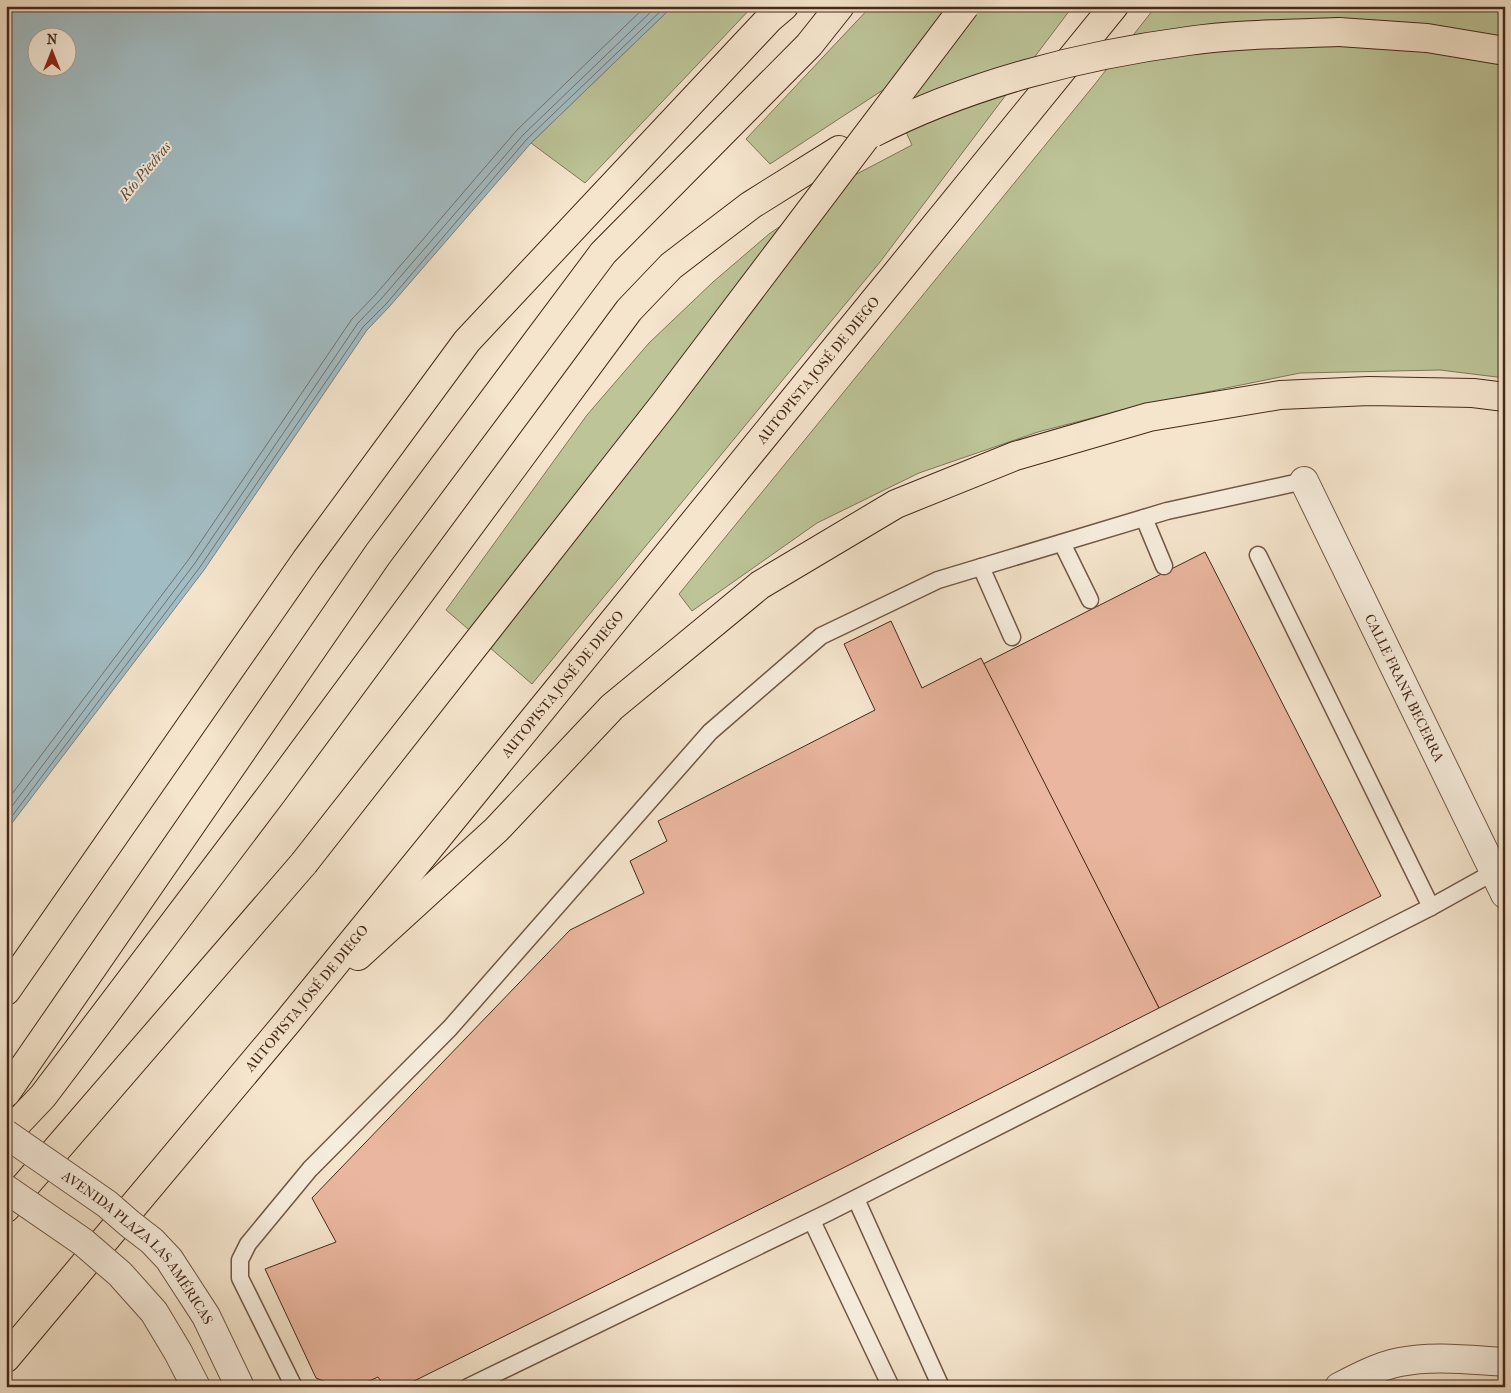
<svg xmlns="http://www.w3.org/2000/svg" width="1511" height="1393" font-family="'IM FELL French Canon',serif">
<rect width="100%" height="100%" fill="#f5e5cd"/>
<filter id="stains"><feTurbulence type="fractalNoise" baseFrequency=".004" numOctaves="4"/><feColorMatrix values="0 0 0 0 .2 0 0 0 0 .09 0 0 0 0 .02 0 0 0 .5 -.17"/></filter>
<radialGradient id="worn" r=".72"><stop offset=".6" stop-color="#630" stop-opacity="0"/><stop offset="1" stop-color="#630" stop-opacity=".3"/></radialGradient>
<g fill="#bcc498" stroke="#817659">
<polygon points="673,6 753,6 585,183 531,143"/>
<polygon points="871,6 1073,6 880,262 532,684 446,610 587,415 649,343 713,282 769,234 851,177 912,145 886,88 770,164 746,139"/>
<polygon points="1156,6 1505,6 1505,378 1440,370 1300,373 1138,406 1038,432 919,473 817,523 692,611 679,594 1095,84"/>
</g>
<path fill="#a2bcc3" stroke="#7d817f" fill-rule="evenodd" d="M6,6H673L531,143L389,307L367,330L204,570L6,831ZM38,38H68V68H38Z"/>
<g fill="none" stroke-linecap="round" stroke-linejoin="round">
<g stroke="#74726e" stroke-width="1">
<polyline points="6,802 189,559 352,319 376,294 517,130 646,6"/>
<polyline points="6,814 195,563 358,323 381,299 523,135 657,6"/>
<polyline points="6,824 200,567 363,327 386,304 527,139 666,6"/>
</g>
</g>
<g fill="#eab69f" stroke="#46281a">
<polygon points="1205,552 1381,896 1159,1008 983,664"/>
<polygon points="891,621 922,688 981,658 1159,1008 841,1169 402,1387 385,1387 378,1377 356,1387 338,1387 316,1378 265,1269 336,1242 312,1198 570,930 644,893 630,861 667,841 658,821 875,710 844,644"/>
</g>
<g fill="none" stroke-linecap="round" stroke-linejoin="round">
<defs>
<g id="lane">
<polyline points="1144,518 1164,566"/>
<polyline points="1062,543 1090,600"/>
<polyline points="1258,555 1431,907"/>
<polyline points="981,567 1012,637"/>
<polyline points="856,1199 941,1387"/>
<polyline points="812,1221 891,1387"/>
<polyline points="294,1387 240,1278 240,1260 248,1244 310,1169 450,1028 710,732 821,636 938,580 1167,511 1304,481"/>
<polyline points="468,1387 829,1212 1431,907 1494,872"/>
</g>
<g id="street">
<path id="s1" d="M1304,481L1505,894"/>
<path d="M1339,1387C1358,1377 1379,1366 1400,1362C1433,1355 1471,1360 1505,1362"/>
</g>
<g id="highway">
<polyline points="1339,32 1427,38 1505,51"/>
<polyline points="358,956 496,830 612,707 760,585 896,504 1015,456 1149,417 1280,395 1369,391 1473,393 1505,397"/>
<polyline points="6,991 306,560 467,341 770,18 784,6"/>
<polyline points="6,1093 378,554 603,253 809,45 840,6"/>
<polyline points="6,1135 43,1096 273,792 629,310 671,266 751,205 839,150"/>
<polyline points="6,1208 304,863"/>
<path id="s2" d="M6,1358L289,1020L1114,6"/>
</g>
</defs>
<use href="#lane" stroke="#725747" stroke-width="19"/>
<use href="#street" stroke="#725747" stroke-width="30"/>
<use href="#highway" stroke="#46281a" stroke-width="30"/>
<use href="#lane" stroke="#f8eede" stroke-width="16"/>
<use href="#street" stroke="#f8eede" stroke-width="28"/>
<use href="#highway" stroke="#f5e5cd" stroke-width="28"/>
<defs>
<g id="street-bridge">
<path id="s3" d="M6,1134L107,1204L130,1224L152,1241L169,1259L206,1316L240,1387"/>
<polyline points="6,1189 83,1242 120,1274 154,1312 178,1352 196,1387"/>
</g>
<g id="highway-bridge">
<path d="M873,133C968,84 1082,55 1188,41C1237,34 1289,34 1339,32"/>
<polyline points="304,863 664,404 965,6"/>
</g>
</defs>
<use href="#street-bridge" stroke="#725747" stroke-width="30" stroke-linecap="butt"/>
<use href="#highway-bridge" stroke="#46281a" stroke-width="30" stroke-linecap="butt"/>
<use href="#street-bridge" stroke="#f8eede" stroke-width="28"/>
<use href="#highway-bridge" stroke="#f5e5cd" stroke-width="28"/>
</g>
<g text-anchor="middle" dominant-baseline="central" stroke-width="4" stroke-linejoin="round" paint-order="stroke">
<g font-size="14" fill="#46281a" stroke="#f8eede">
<text stroke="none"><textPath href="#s2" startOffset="1279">AUTOPISTA JOSÉ DE DIEGO</textPath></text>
<text stroke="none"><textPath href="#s2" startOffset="874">AUTOPISTA JOSÉ DE DIEGO</textPath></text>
<text stroke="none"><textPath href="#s1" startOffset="230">CALLE FRANK BECERRA</textPath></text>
<text stroke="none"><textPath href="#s2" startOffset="469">AUTOPISTA JOSÉ DE DIEGO</textPath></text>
<text stroke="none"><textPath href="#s3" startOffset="176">AVENIDA PLAZA LAS AMÉRICAS</textPath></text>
</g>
<g font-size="15" font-style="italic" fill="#5d4d44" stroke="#f8eede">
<text transform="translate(145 171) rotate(-50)">Río Piedras</text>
</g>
</g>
<rect width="1511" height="1393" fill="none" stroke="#f5e5cd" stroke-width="25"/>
<rect x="8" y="8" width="1496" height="1378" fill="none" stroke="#46281a" stroke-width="2.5"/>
<rect x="12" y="12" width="1486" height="1368" fill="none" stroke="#46281a"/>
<g transform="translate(52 52)"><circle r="24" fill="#f8eede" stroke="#b19f90"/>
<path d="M0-4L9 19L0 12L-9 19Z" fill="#8f2418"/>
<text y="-8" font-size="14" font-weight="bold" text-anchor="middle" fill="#46281a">N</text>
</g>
<rect width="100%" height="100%" filter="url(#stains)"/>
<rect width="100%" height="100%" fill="url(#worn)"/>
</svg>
